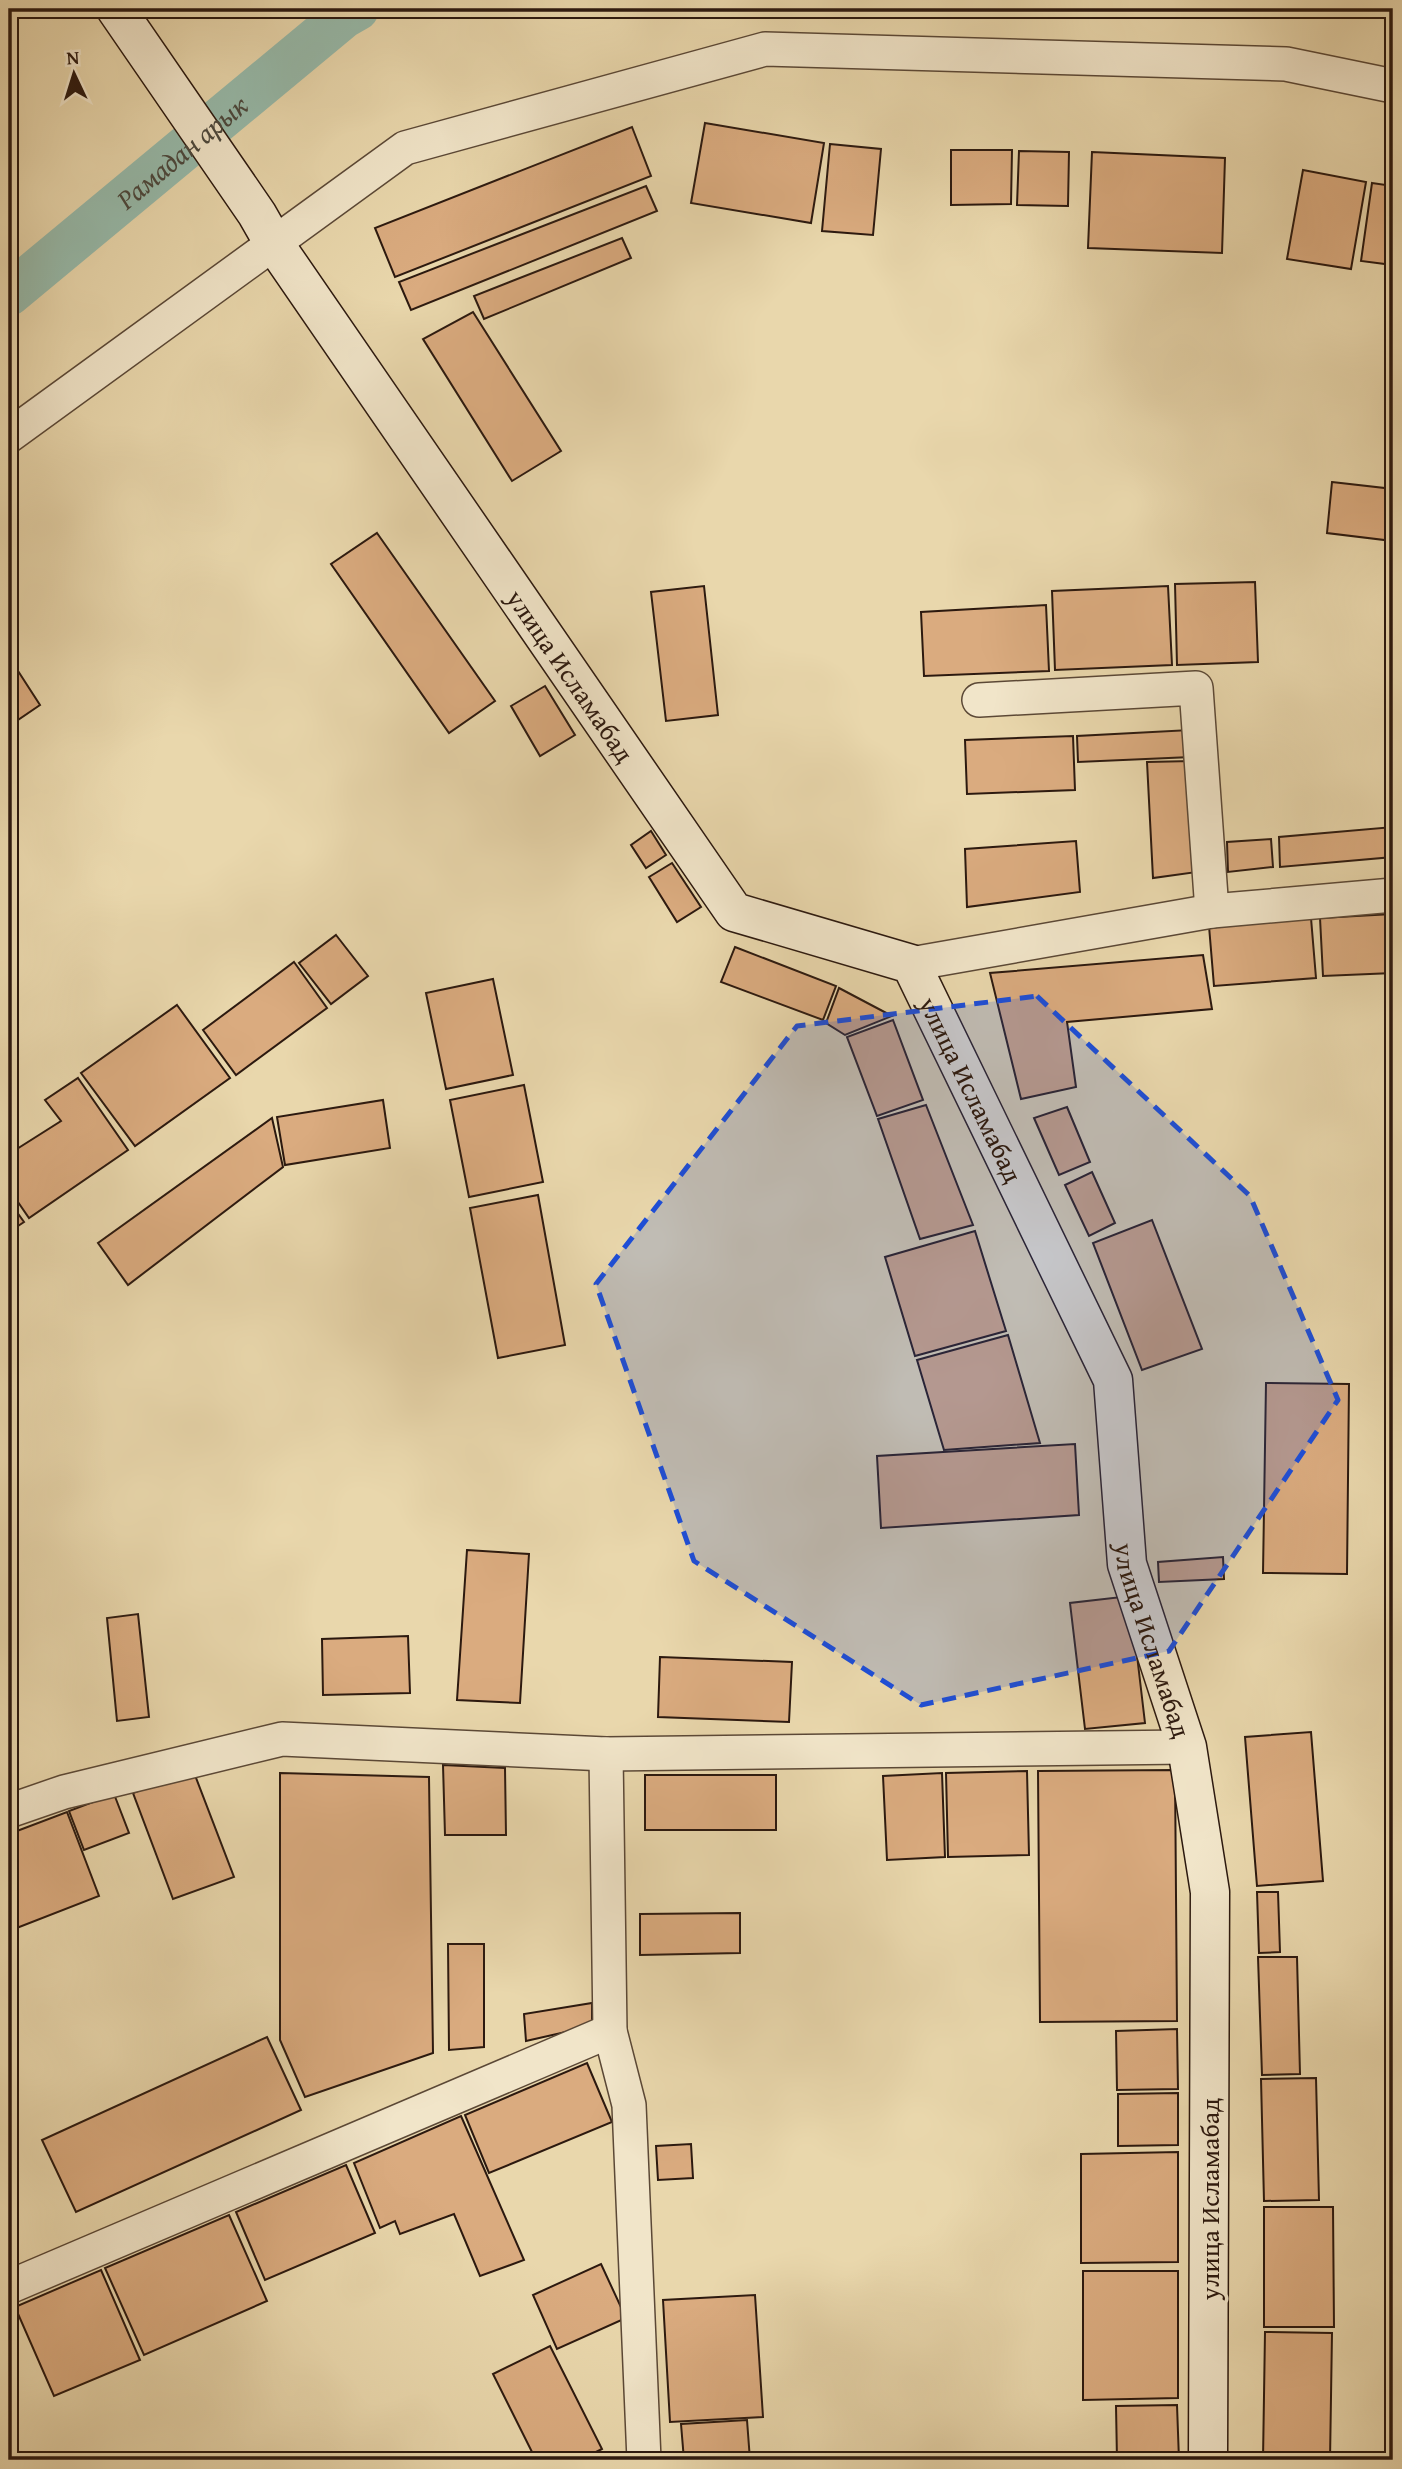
<svg xmlns="http://www.w3.org/2000/svg" width="1402" height="2469" font-family="'Gentium Book Plus',serif">
<rect width="100%" height="100%" fill="#e9d7ac"/>
<filter id="stains"><feTurbulence type="fractalNoise" baseFrequency=".00286" numOctaves="4"/><feColorMatrix values="0 0 0 0 .2 0 0 0 0 .09 0 0 0 0 .02 0 0 0 .5 -.17"/></filter>
<radialGradient id="worn" r=".72"><stop offset=".6" stop-color="#630" stop-opacity="0"/><stop offset="1" stop-color="#630" stop-opacity=".3"/></radialGradient>
<g fill="none" stroke-linecap="round" stroke-linejoin="round">
<path stroke="#97baaa" stroke-width="44" id="s1" d="M9,294L343,17L357,9"/>
</g>
<g fill="#daab7f" stroke="#2c190f" stroke-width="2">
<polygon points="705,123 824,143 811,223 691,203"/>
<polygon points="632,127 651,176 395,277 375,228"/>
<polygon points="830,144 881,149 873,235 822,231"/>
<polygon points="951,150 1012,150 1011,204 951,205"/>
<polygon points="1019,151 1069,152 1068,206 1017,205"/>
<polygon points="1092,152 1225,158 1222,253 1088,248"/>
<polygon points="1303,170 1366,182 1351,269 1287,259"/>
<polygon points="1372,183 1393,186 1393,265 1361,261"/>
<polygon points="646,186 657,211 411,310 399,282"/>
<polygon points="622,238 631,258 484,319 474,296"/>
<polygon points="473,312 561,451 512,481 423,339"/>
<polygon points="1332,482 1393,489 1393,541 1327,533"/>
<polygon points="377,533 495,701 449,733 331,564"/>
<polygon points="1255,582 1258,662 1177,665 1175,584"/>
<polygon points="704,586 718,715 666,721 651,592"/>
<polygon points="1168,586 1172,665 1055,670 1052,591"/>
<polygon points="1046,605 1049,671 924,676 921,612"/>
<polygon points="9,657 40,705 9,726"/>
<polygon points="545,686 575,735 540,756 511,706"/>
<polygon points="1190,730 1191,757 1078,762 1077,736"/>
<polygon points="1073,736 1075,790 967,794 965,740"/>
<polygon points="1192,761 1197,872 1153,878 1147,762"/>
<polygon points="1393,827 1393,857 1280,867 1279,837"/>
<polygon points="651,831 666,855 646,868 631,845"/>
<polygon points="1271,839 1273,867 1228,872 1227,842"/>
<polygon points="1076,841 1080,892 967,907 965,849"/>
<polygon points="672,863 701,907 677,922 649,877"/>
<polygon points="1393,914 1393,973 1323,976 1320,918"/>
<polygon points="1311,918 1316,978 1214,986 1209,926"/>
<polygon points="336,935 368,976 331,1004 299,963"/>
<polygon points="735,947 836,986 823,1020 721,982"/>
<polygon points="1203,955 1212,1009 1067,1022 1076,1087 1021,1099 990,973"/>
<polygon points="294,962 327,1008 236,1075 203,1030"/>
<polygon points="493,979 513,1075 446,1089 426,993"/>
<polygon points="839,988 892,1016 845,1035 826,1023"/>
<polygon points="177,1005 230,1078 135,1146 81,1073"/>
<polygon points="893,1020 923,1100 877,1116 847,1037"/>
<polygon points="78,1078 128,1150 29,1218 9,1189 9,1154 61,1121 45,1100"/>
<polygon points="524,1085 543,1182 469,1197 450,1100"/>
<polygon points="383,1100 390,1148 285,1165 277,1117"/>
<polygon points="926,1105 973,1225 920,1239 878,1119"/>
<polygon points="1067,1107 1090,1162 1059,1175 1034,1118"/>
<polygon points="272,1118 283,1167 128,1285 98,1243"/>
<polygon points="1092,1172 1115,1223 1089,1236 1065,1185"/>
<polygon points="538,1195 565,1345 498,1358 470,1208"/>
<polygon points="9,1201 24,1222 9,1232"/>
<polygon points="1152,1220 1202,1349 1142,1370 1093,1243"/>
<polygon points="975,1231 1006,1331 915,1356 885,1257"/>
<polygon points="1008,1335 1040,1443 944,1450 917,1360"/>
<polygon points="1266,1383 1349,1384 1347,1574 1263,1573"/>
<polygon points="1075,1444 1079,1515 881,1528 877,1456"/>
<polygon points="467,1550 529,1554 520,1703 457,1700"/>
<polygon points="1223,1557 1224,1579 1159,1582 1158,1562"/>
<polygon points="1130,1596 1145,1723 1085,1729 1070,1603"/>
<polygon points="138,1614 149,1717 117,1721 107,1618"/>
<polygon points="408,1636 410,1693 323,1695 322,1639"/>
<polygon points="660,1657 792,1662 789,1722 658,1717"/>
<polygon points="1311,1732 1323,1881 1257,1886 1245,1737"/>
<polygon points="443,1765 505,1768 506,1835 445,1835"/>
<polygon points="193,1770 234,1877 173,1899 133,1793"/>
<polygon points="1175,1770 1177,2021 1040,2022 1038,1771"/>
<polygon points="1027,1771 1029,1855 948,1857 946,1773"/>
<polygon points="280,1773 429,1777 433,2053 305,2097 280,2040"/>
<polygon points="942,1773 945,1857 887,1860 883,1776"/>
<rect x="645" y="1775" width="131" height="55"/>
<polygon points="114,1794 129,1833 84,1850 69,1811"/>
<polygon points="67,1812 99,1896 9,1931 9,1834"/>
<polygon points="1257,1892 1278,1892 1280,1952 1259,1953"/>
<polygon points="740,1913 740,1953 640,1955 640,1914"/>
<polygon points="448,1944 484,1944 484,2047 449,2050"/>
<polygon points="1258,1957 1297,1957 1300,2074 1262,2075"/>
<polygon points="592,2003 592,2026 526,2041 524,2014"/>
<polygon points="1177,2029 1178,2089 1117,2090 1116,2031"/>
<polygon points="267,2037 301,2110 76,2212 42,2140"/>
<polygon points="587,2063 612,2122 489,2173 465,2115"/>
<polygon points="1316,2078 1319,2200 1264,2201 1261,2079"/>
<polygon points="1178,2093 1178,2145 1118,2146 1118,2094"/>
<polygon points="461,2116 524,2260 480,2276 454,2214 400,2234 395,2221 380,2228 354,2163"/>
<polygon points="691,2144 693,2178 658,2180 656,2146"/>
<polygon points="1178,2152 1178,2262 1081,2263 1081,2154"/>
<polygon points="346,2165 375,2233 265,2280 236,2212"/>
<polygon points="1264,2207 1333,2207 1334,2327 1264,2327"/>
<polygon points="229,2215 267,2301 144,2355 105,2268"/>
<polygon points="601,2264 626,2318 557,2349 533,2295"/>
<polygon points="101,2270 140,2360 54,2396 15,2307"/>
<polygon points="1083,2271 1178,2271 1178,2398 1083,2400"/>
<polygon points="755,2295 763,2417 670,2422 663,2300"/>
<polygon points="1265,2332 1332,2333 1330,2460 1263,2460"/>
<polygon points="550,2346 602,2449 580,2460 536,2460 493,2374"/>
<polygon points="1177,2405 1179,2460 1117,2460 1116,2406"/>
<polygon points="747,2420 750,2460 684,2460 681,2424"/>
</g>
<g fill="none" stroke-linecap="round" stroke-linejoin="round">
<defs>
<g id="street">
<polyline points="9,436 405,148 765,49 1286,64 1393,86"/>
<polyline points="979,700 1196,688 1212,911"/>
<polyline points="911,964 1212,911 1393,895"/>
<polyline points="606,1754 610,2031 629,2105 644,2460"/>
<polyline points="9,1811 64,1792 282,1739 606,1754 1187,1747"/>
<polyline points="9,2287 610,2031"/>
</g>
<g id="secondary">
<path id="s2" d="M116,9L257,214L273,242L734,912L911,964L1113,1380L1127,1564L1187,1747L1210,1892L1208,2460"/>
</g>
</defs>
<use href="#street" stroke="#5b4836" stroke-width="36"/>
<use href="#secondary" stroke="#2c190f" stroke-width="41"/>
<use href="#street" stroke="#f1e5c9" stroke-width="33"/>
<use href="#secondary" stroke="#f1e5c9" stroke-width="38"/>
</g>
<path fill="#1d4ed8" fill-opacity="0.2" stroke="#1d4ed8" stroke-width="5" stroke-dasharray="14 9" stroke-linejoin="round" d="M1037,996L1250,1196L1338,1400L1169,1651L921,1705L694,1561L596,1284L797,1026Z"/>
<g text-anchor="middle" dominant-baseline="central" stroke-width="7" stroke-linejoin="round" paint-order="stroke">
<g font-size="26" fill="#2c190f" stroke="#f1e5c9">
<text stroke="none"><textPath href="#s2" startOffset="807">улица Исламабад</textPath></text>
<text stroke="none"><textPath href="#s2" startOffset="1418">улица Исламабад</textPath></text>
<text stroke="none"><textPath href="#s2" startOffset="2006">улица Исламабад</textPath></text>
<text transform="translate(1209 2199) rotate(-90)">улица Исламабад</text>
</g>
<g font-size="28" font-style="italic" fill="#4c493e" stroke="#f1e5c9">
<text stroke="none"><textPath href="#s1" startOffset="224">Рамадан арык</textPath></text>
</g>
</g>
<rect width="1402" height="2469" fill="none" stroke="#e9d7ac" stroke-width="35"/>
<rect x="10" y="10" width="1381" height="2448" fill="none" stroke="#2c190f" stroke-width="3.5"/>
<rect x="18" y="18" width="1367" height="2434" fill="none" stroke="#2c190f" stroke-width="2"/>
<g transform="translate(74 74) rotate(356)" stroke="#f1e5c9" stroke-width="5" paint-order="stroke">
<path d="M0-5L12 26L0 18L-12 26Z" fill="#2c190f"/>
<text y="-10" font-size="19" font-weight="bold" text-anchor="middle" fill="#2c190f">N</text>
</g>
<rect width="100%" height="100%" filter="url(#stains)"/>
<rect width="100%" height="100%" fill="url(#worn)"/>
</svg>
